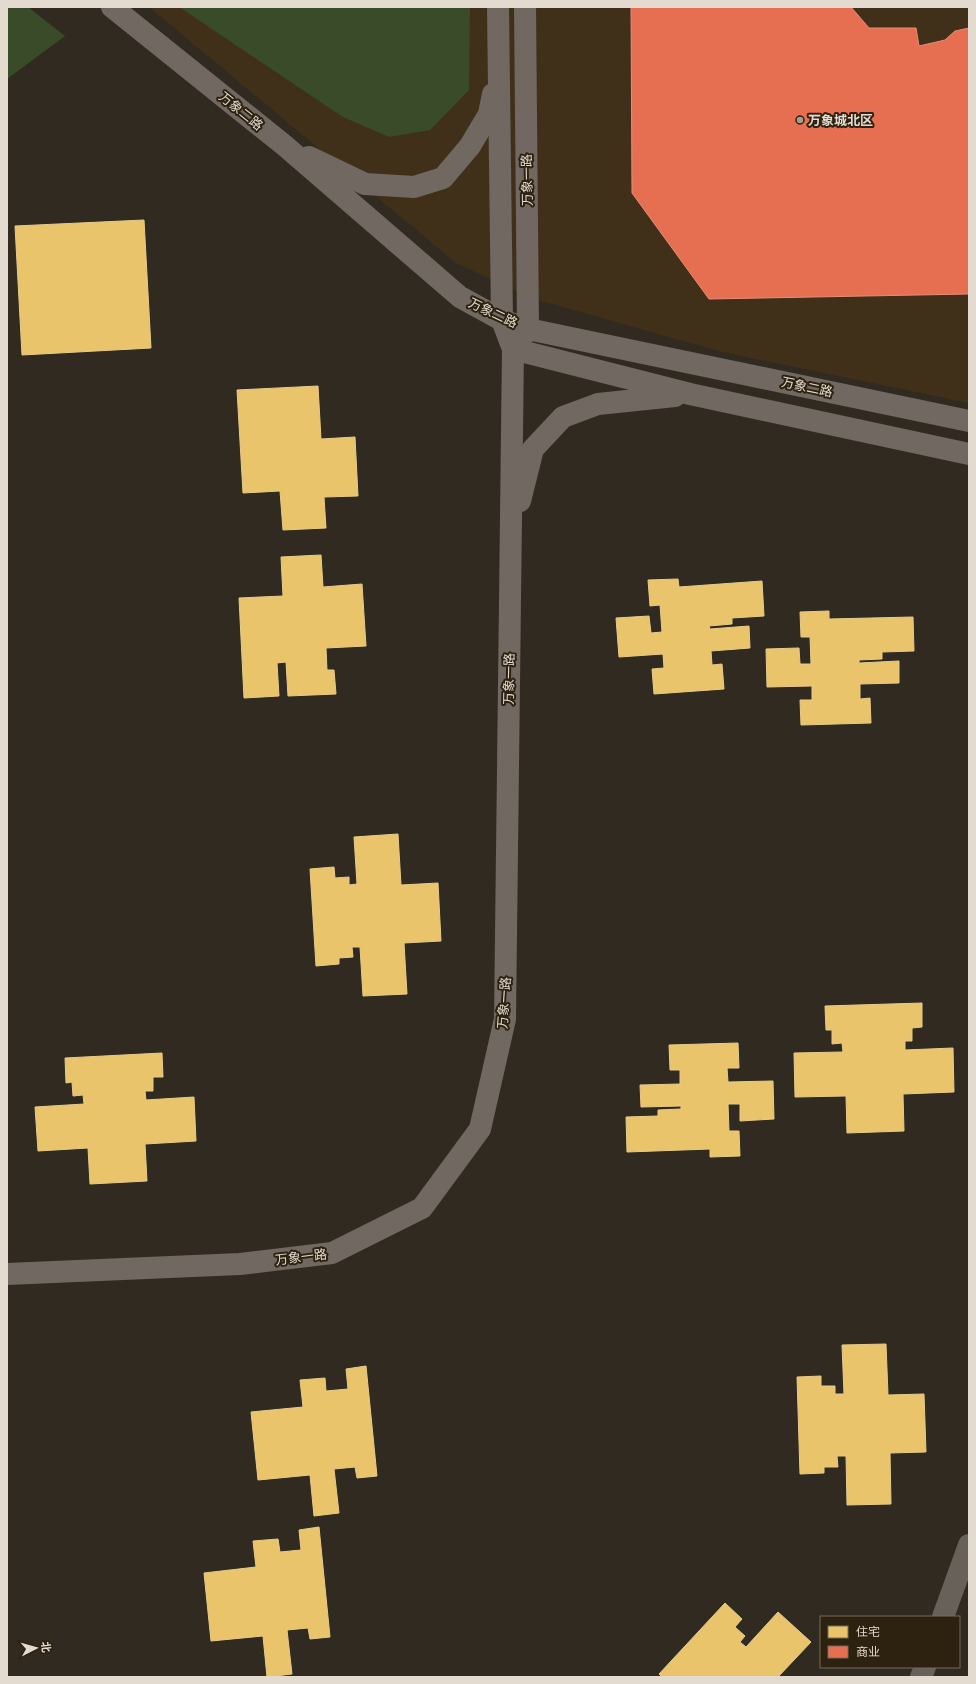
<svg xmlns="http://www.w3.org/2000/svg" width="976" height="1684" font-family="'Archivo Narrow','Noto Sans SC',sans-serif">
<rect width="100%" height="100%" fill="#302a20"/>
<polygon fill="#40301a" points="149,7 969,7 969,403 722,352 531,298 456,263"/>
<g fill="#3a4b29">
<polygon points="7,7 28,7 65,36 7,79"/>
<polygon points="179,7 470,7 469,90 430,130 389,137 343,117"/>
</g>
<g fill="#e9c46a" stroke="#e7cb89">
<polygon points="144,220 151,348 22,355 15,226"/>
<polygon points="318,386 321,439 355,437 358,496 324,497 326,528 283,530 280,491 243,493 237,390"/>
<polygon points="321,555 323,587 362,584 366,646 326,648 327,670 334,670 336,694 288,696 286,662 277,663 279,696 244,698 239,598 283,596 281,557"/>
<polygon points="678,579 679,587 762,581 764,616 732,618 732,624 709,626 710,629 749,626 750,648 711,651 712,665 722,664 724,689 654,694 652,669 664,668 663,654 619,657 616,618 649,616 651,633 662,632 660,605 650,606 648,580"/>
<polygon points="829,611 829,619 913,617 914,651 882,652 882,659 859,660 859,663 899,661 899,683 860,684 860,699 870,698 871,723 801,725 800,700 812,700 812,686 767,687 766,649 799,648 800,664 811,664 810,637 801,637 800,612"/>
<polygon points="398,834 401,885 438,883 441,941 404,943 407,994 363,996 360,947 352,947 353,957 339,958 339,964 316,966 310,869 334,867 335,878 349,877 349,885 357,884 354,837"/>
<polygon points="922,1003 922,1027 912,1028 912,1041 905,1041 905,1050 953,1048 954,1092 903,1094 904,1131 847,1133 846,1096 795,1097 794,1053 843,1052 842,1043 832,1044 832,1030 826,1030 825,1006"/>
<polygon points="738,1043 739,1068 727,1068 728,1082 773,1081 774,1119 740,1121 740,1104 728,1104 729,1131 739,1131 740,1156 710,1157 710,1149 627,1152 626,1117 658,1116 658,1110 681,1109 681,1106 641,1107 640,1085 680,1084 680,1070 670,1070 669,1045"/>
<polygon points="162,1053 163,1077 153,1077 153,1091 145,1091 146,1100 194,1097 196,1141 145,1144 147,1181 90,1184 88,1148 38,1151 35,1107 84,1104 83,1095 73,1096 72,1082 66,1083 65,1058"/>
<polygon points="886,1344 888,1395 924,1394 926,1452 890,1453 891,1504 847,1505 846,1456 837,1456 838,1467 824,1467 824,1473 800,1474 797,1377 821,1376 821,1386 835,1386 835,1394 844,1394 842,1345"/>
<polygon points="366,1366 377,1476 357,1478 355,1467 334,1469 339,1513 314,1516 310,1475 258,1480 251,1412 303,1407 300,1380 325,1378 326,1391 348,1389 346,1369"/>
<polygon points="319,1527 330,1637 310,1639 308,1628 287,1630 292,1674 267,1677 263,1636 211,1641 204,1573 256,1567 253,1541 278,1539 280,1552 301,1550 299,1530"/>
<polygon points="725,1603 742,1619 735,1627 745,1636 740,1642 746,1647 778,1612 811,1642 778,1677 662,1677 659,1674"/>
</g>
<polygon fill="#e76f51" stroke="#e68f77" points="631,7 851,7 869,28 916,28 919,46 945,40 955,31 969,28 969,294 709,299 632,193"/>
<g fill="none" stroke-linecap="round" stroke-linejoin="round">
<g stroke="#67615a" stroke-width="22">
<polyline points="943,1617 969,1545"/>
<polyline points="921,1677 925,1667"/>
</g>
<g stroke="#706861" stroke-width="22">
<polyline points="112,7 284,145 460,297 502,320 528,329 969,421"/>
<polyline points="309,157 365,184 414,187 443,178 470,146 489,114 493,94"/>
<polyline points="520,340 528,329 525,7"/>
<polyline points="513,349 690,394 969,454"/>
<polyline points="520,501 533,449 563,417 598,404 675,396"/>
<polyline points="7,1274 240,1264 332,1253 422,1208 480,1129 505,1019 513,349 502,320 498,7"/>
</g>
</g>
<circle fill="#a49d92" stroke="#2d2110" stroke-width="1.5" cx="800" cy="120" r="4"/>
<g text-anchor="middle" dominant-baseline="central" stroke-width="4" stroke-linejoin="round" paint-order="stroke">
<g font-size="13" fill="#e3dbd0" stroke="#2d2110">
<text transform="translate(241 111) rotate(39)">万象二路</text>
<text transform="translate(527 180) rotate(-91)">万象一路</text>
<text transform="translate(493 313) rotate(25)">万象二路</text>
<text transform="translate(807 387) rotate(12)">万象二路</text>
<text transform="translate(509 679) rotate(-89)">万象一路</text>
<text transform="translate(504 1003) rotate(-86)">万象一路</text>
<text transform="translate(301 1257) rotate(-7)">万象一路</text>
</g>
<g font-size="13" font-weight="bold" fill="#e3dbd0" stroke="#2d2110" text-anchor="start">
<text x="808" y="120">万象城北区</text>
</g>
</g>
<rect width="976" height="1684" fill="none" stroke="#e3dbd0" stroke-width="16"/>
<rect x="820" y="1616" width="140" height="52" fill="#2d2110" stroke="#766b5d"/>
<rect x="828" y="1626" width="20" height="12" fill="#e9c46a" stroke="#766b5d"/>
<text x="856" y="1636" font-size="12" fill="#e3dbd0">住宅</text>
<rect x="828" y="1646" width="20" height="12" fill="#e76f51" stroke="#766b5d"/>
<text x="856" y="1656" font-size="12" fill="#e3dbd0">商业</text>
<g transform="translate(36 1648) rotate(84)" stroke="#2d2110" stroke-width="3" paint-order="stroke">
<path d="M0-3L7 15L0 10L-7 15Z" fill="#e3dbd0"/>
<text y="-6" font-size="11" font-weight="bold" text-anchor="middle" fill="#e3dbd0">北</text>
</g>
</svg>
